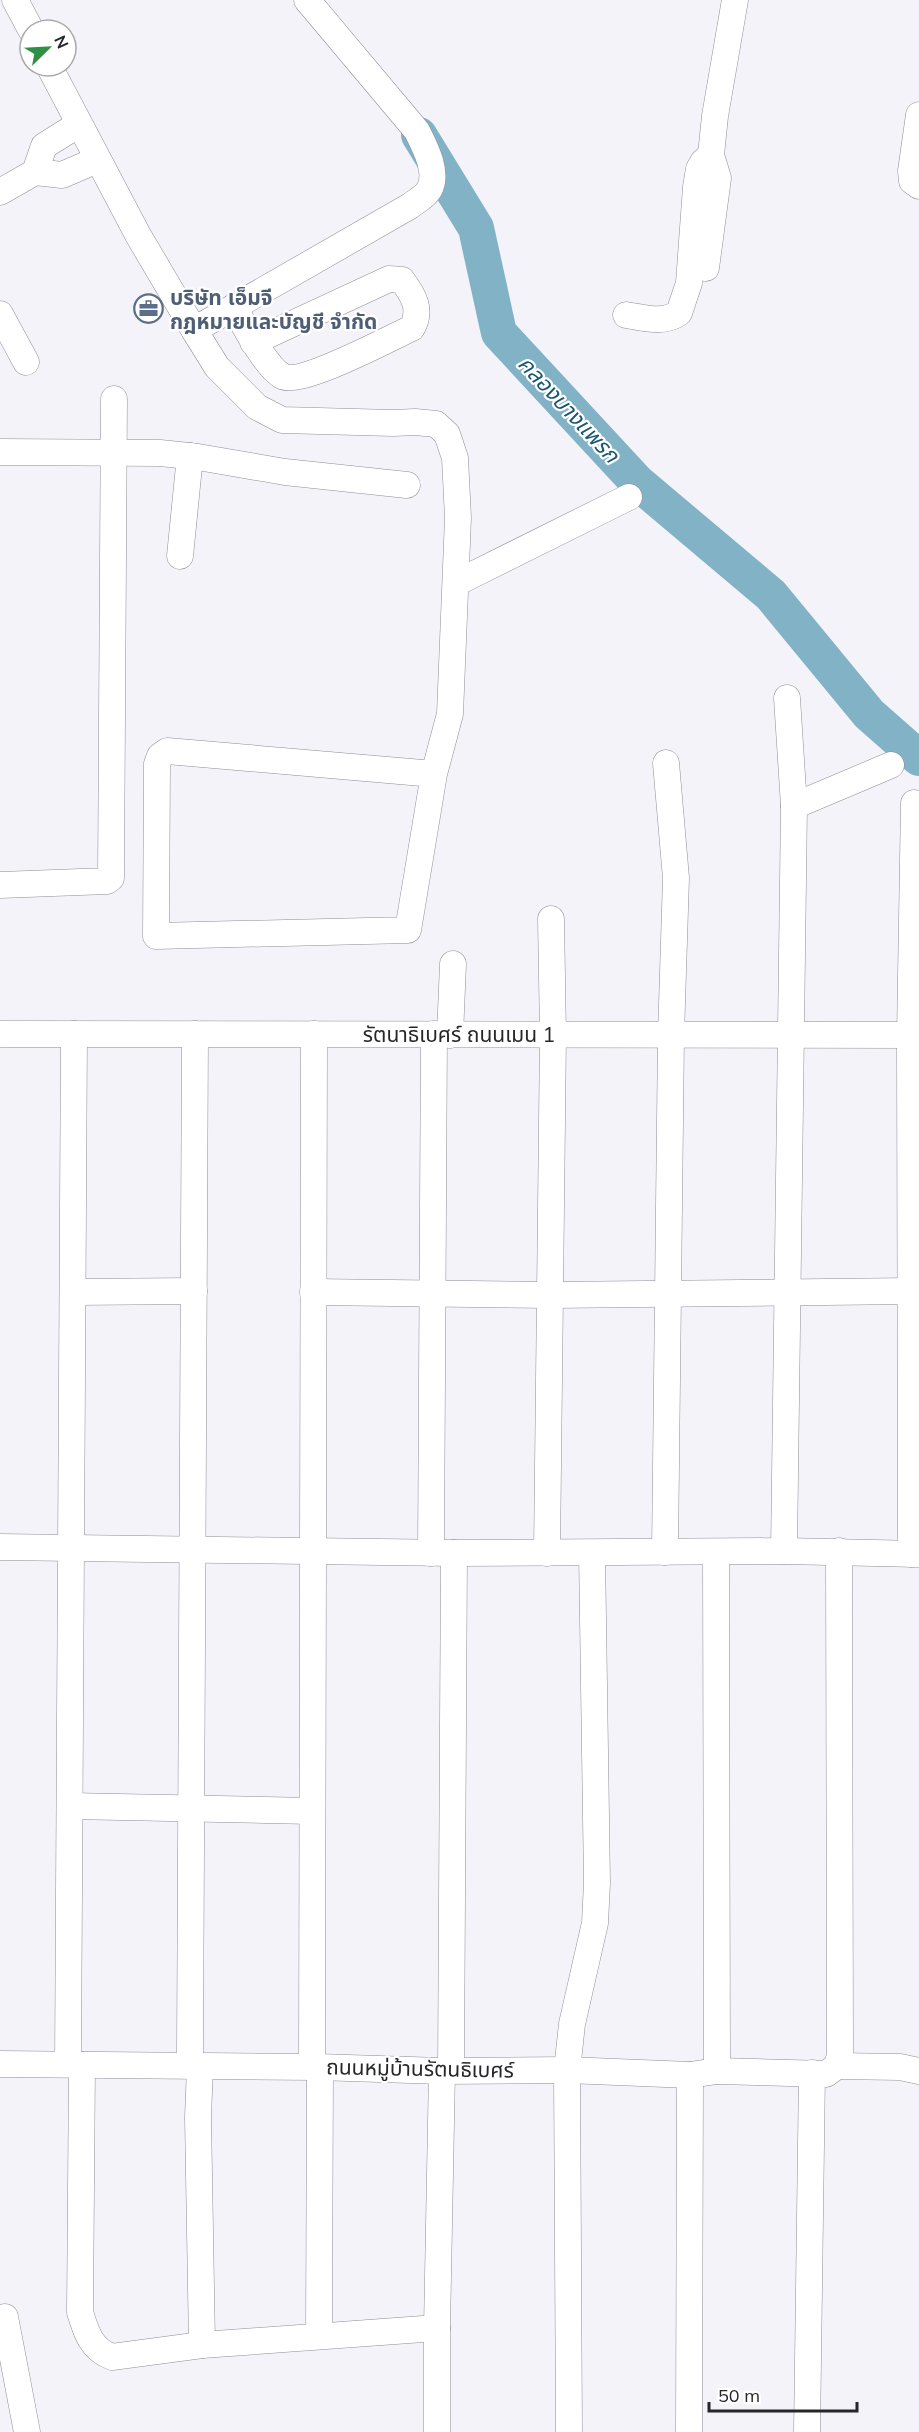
<svg xmlns="http://www.w3.org/2000/svg" width="919" height="2432" font-family="Mulish,'Noto Sans Thai',sans-serif">
<rect width="100%" height="100%" fill="#f3f3f9"/>
<g fill="none" stroke-linecap="round" stroke-linejoin="round">
<polyline stroke="#82b2c5" stroke-width="36" points="419,135 476,228 499,333 637,482 771,595 869,714 919,758"/>
<defs>
<g id="minor">
<polyline points="15,0 31,30"/>
<polyline points="49,66 138,235 194,330 217,367 257,407 282,420 393,423 415,422 436,424 447,434 455,458 458,518 450,714 434,774 167,751 160,756 157,764 156,936 408,930 434,774"/>
<polyline points="919,115 911,171 912,181 919,186"/>
<polyline points="35,172 44,146 79,124"/>
<polyline points="0,192 35,172 62,175 97,160"/>
<polyline points="706,268 718,178 711,155 715,116 735,0"/>
<path d="M234,307C244,325 265,366 282,376C301,386 390,338 412,328C422,310 414,296 402,280L389,279L253,342"/>
<polyline points="0,314 26,362"/>
<path d="M626,315C646,318 662,324 679,313L689,283L696,187L699,169L703,162L711,155"/>
<path d="M194,330L410,206C416,201 425,197 429,190C439,173 425,147 417,131L307,0"/>
<polyline points="0,452 160,453 198,457 285,472 407,485"/>
<polyline points="180,556 190,456"/>
<polyline points="456,583 629,497"/>
<polyline points="787,698 794,806"/>
<polyline points="0,885 107,881 111,878 114,399"/>
<polyline points="0,1034 919,1035"/>
<polyline points="450,1035 453,964"/>
<polyline points="73,1292 194,1291"/>
<polyline points="313,1292 550,1295 911,1291"/>
<polyline points="0,1547 454,1553 784,1551 919,1554"/>
<polyline points="784,1551 794,806 891,765"/>
<polyline points="665,1552 671,1035 676,878 666,763"/>
<polyline points="431,1553 434,1034"/>
<polyline points="547,1553 553,1035 551,919"/>
<polyline points="716,1553 717,2071"/>
<polyline points="911,1554 910,1035 914,803"/>
<polyline points="70,1806 312,1811"/>
<polyline points="0,2064 317,2067 442,2071 567,2070 690,2075 717,2071 826,2074 837,2066"/>
<polyline points="68,2064 74,1034"/>
<path d="M82,2065L80,2312C86,2332 91,2349 112,2357L202,2345L437,2328"/>
<polyline points="837,2066 840,2055 839,1551"/>
<polyline points="837,2066 900,2067 919,2071"/>
<polyline points="192,2067 190,2053 195,1034"/>
<polyline points="200,2067 198,2117 202,2345"/>
<polyline points="312,2067 314,1034"/>
<polyline points="451,2071 454,1553"/>
<polyline points="5,2317 27,2432"/>
<polyline points="319,2336 320,2067"/>
<polyline points="437,2432 437,2328 442,2071"/>
<polyline points="569,2432 567,2070 572,2024 595,1923 597,1883 592,1553"/>
<polyline points="689,2432 690,2075"/>
<polyline points="807,2432 812,2073"/>
</g>
</defs>
<use href="#minor" stroke="#8e8f94" stroke-width="27"/>
<use href="#minor" stroke="#fff" stroke-width="26"/>
</g>
<defs>
<symbol id="office-ring" viewBox="-11 -11 22 22"><circle r="9.5" fill="#fff" stroke="#5c6f8a" stroke-width="1.5"/><path d="M-6-3h4V-5.5h4V-3h4V5H-6ZM-1-4.5V-3h2v-1.5ZM-6 0V1H6V0Z" fill="#5c6f8a"/></symbol>
</defs>
<g fill-rule="evenodd">
<use href="#office-ring" x="132" y="292" width="33" height="33"/>
</g>
<g text-anchor="middle" dominant-baseline="central" stroke-width="4.5" stroke-linejoin="round" paint-order="stroke">
<g font-size="21" font-weight="bold" fill="#4e5e75" stroke="#fff" text-anchor="start">
<text x="170" y="297">บริษัท เอ็มจี<tspan x="170" dy="24">กฎหมายและบัญชี จำกัด</tspan></text>
</g>
<g font-size="21" fill="#262729" stroke="#fff">
<text x="459" y="1034">รัตนาธิเบศร์ ถนนเมน 1</text>
<text transform="translate(420 2068) rotate(1)">ถนนหมู่บ้านรัตนธิเบศร์</text>
</g>
<g font-size="22" font-style="italic" fill="#18576c" stroke="#fff">
<text transform="translate(569 409) rotate(47)">คลองบางแพรก</text>
</g>
</g>
<g transform="translate(48 48) rotate(66)"><circle r="28" fill="#ffffff" stroke="#a8a9a9" stroke-width="1.5"/>
<path d="M0-4.5L10 22L0 15L-10 22Z" fill="#2d9044"/>
<text y="-9" font-size="16" font-weight="bold" text-anchor="middle" fill="#262729">N</text>
</g>
<path d="M709 2402v9h148v-9" fill="none" stroke="#262729" stroke-width="3"/>
<text x="718" y="2402" font-size="18" fill="#262729" stroke="#ffffff" stroke-width="4.5" paint-order="stroke">50 m</text>
</svg>
